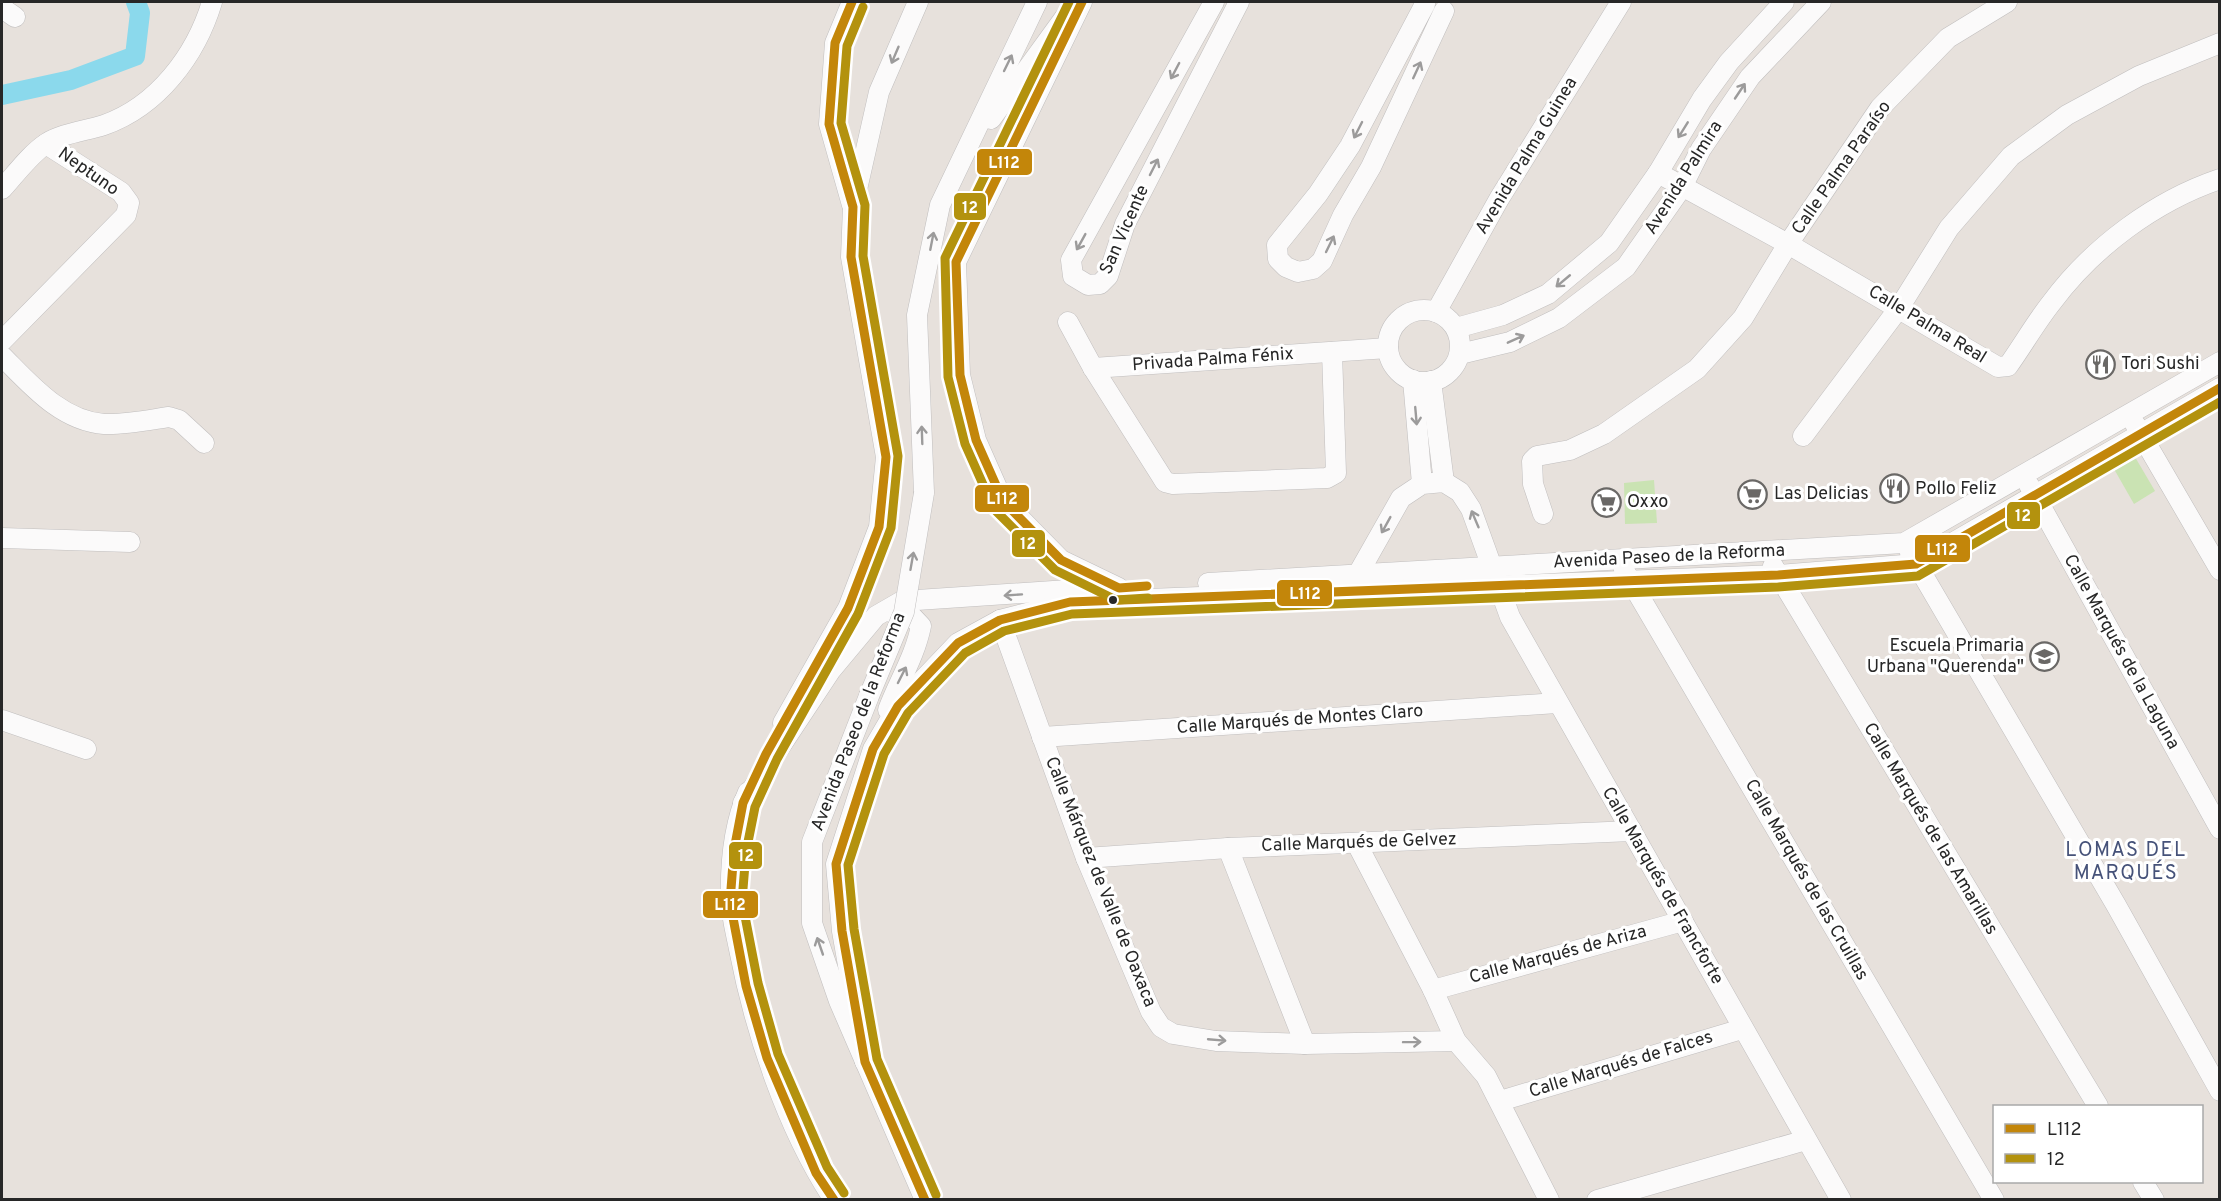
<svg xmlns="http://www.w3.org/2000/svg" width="2221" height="1201" font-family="Overpass,sans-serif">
<rect width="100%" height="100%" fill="#e7e1dc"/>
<g fill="#cae3b3">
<polygon points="2135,457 2155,491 2134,504 2114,469"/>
<polygon points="1654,480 1657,523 1625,524 1624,483"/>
</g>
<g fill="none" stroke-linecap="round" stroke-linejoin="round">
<polyline stroke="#8bd9ec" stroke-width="20" points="2,95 71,80 135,56 140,13 136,2"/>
<defs>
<g id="minor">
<polyline points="852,2 835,43 829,124 852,205"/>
<polyline points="1082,2 956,262 960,375 976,440 1003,501 1061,560 1119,588"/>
<polyline points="1214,2 1071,260 1073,276 1088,285 1100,284 1108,276 1125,224 1239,2"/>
<polyline points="1425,4 1350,146 1318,194 1277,245 1278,259 1286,267 1298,272 1313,269 1322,261 1343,215 1371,167 1444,11"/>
<polyline points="2,8 15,17"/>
<polyline points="991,119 1065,17"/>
<path d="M1658,173L1788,244L1998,367L2008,366C2023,345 2036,322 2052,302C2093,247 2155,201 2220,179"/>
<path d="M2,189C15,175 30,154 47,143C63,133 86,131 104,125C158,106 196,55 212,2"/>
<circle cx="1424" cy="346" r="36"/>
<polyline points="1436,312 1499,199 1621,2"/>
<polyline points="1068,322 1093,368 1160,474 1165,482 1173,484 1327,478 1336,473 1332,352"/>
<polyline points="1456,328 1503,315 1548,294 1609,243 1658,173 1702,99 1729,62 1784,2"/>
<polyline points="2,341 126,215 129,203 121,192 46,144"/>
<polyline points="1460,354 1510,342 1559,318 1626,267 1682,187 1701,149 1750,77 1821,2"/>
<path d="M2,356C30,384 61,421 104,424C125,425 149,420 169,417L179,420L204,443"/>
<polyline points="1093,368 1388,348"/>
<polyline points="1413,380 1422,484"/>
<polyline points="1431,381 1444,482"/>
<polyline points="2135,424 2220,570"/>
<polyline points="1803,436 1899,308 1949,228 2011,156 2067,115 2139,76 2220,43"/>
<polyline points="2029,485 2220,829"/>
<polyline points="924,493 917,315 940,205 1037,2"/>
<polyline points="1543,514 1533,484 1532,461 1537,456 1570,450 1604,434 1697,369 1743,318 1788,244 1880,108 1948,38 2007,2"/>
<polyline points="2,538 130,542"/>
<polyline points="1910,553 2116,905 2220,1091"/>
<polyline points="1773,566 2098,1106"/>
<polyline points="1624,570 1994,1200"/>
<polyline points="1358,574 1401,498 1422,484 1444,482 1460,492 1471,509 1510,617 1841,1200"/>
<polyline points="1208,583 1904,543 2220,362"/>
<polyline points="1000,620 1086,858 1151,1012 1161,1027 1173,1034 1216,1041 1305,1044 1456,1041"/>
<polyline points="869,696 812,842 812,923 839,1001 925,1200"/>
<path d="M888,710C899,681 915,656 921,626L905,609L891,612"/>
<polyline points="2,720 86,749"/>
<polyline points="783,723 848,608 879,527 886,457 851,257 853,207 879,92 918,2"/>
<polyline points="1042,737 1557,703"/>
<path d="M748,792C734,824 730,865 731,900C731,916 736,933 739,949C755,1032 787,1129 834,1200"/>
<polyline points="743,803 831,670 876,616 902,601 1083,589"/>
<polyline points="1357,844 1433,990 1456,1041 1486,1076 1549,1200"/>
<polyline points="1228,848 1305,1044"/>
<polyline points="1086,858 1228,848 1632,831"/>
<polyline points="1433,990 1683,921"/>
<polyline points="865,1062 842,931 836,864 873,749 898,706 958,643 1000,620 1070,602 1778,575 1916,564 2220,388"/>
<polyline points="1500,1101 1742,1029"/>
<polyline points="2143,1182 2154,1200"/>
<polyline points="1597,1200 1806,1140"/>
</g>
</defs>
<use href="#minor" stroke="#c0bebe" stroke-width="21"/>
<use href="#minor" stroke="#fbfafa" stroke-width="20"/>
<defs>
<polyline id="minor-bridge" points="869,696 904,612 924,493"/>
</defs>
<use href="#minor-bridge" stroke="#c0bebe" stroke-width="21" stroke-linecap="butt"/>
<use href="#minor-bridge" stroke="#fbfafa" stroke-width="20"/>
<defs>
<g id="bus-1">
<polyline points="1082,2 956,262 960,375 976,440 1003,501 1061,560 1119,588 1147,586"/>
<polyline points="834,1200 816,1173 767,1058 746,986 730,902 734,850 743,803 766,754 848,608 879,527 886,457 851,257 853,207 829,124 835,43 852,2"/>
<polyline points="925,1200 865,1062 842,931 836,864 873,749 898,706 958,643 1000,620 1070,602 1778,575 1916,564 2220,388"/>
</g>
<g id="bus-2">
<polyline points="1069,2 945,258 948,377 965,444 994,509 1055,570 1116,600 1148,598"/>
<polyline points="844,1193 827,1167 778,1054 758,983 742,901 746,852 755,807 777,759 858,614 891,528 898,456 863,256 865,205 841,123 847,46 863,7"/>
<polyline points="936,1195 877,1059 854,929 848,865 884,754 908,713 965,653 1004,631 1072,614 1778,587 1918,576 2220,402"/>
</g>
</defs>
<use href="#bus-1" stroke="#fff" stroke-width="14"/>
<use href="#bus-2" stroke="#fff" stroke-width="14"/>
<use href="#bus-1" stroke="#c3860a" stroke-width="9"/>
<use href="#bus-2" stroke="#b3920e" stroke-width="9"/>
</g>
<defs><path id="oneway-shaft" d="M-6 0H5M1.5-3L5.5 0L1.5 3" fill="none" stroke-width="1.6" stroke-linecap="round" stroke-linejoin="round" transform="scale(1.5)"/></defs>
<g stroke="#9c9b9b">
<use href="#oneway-shaft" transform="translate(895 55) rotate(113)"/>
<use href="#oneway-shaft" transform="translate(1008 63) rotate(-64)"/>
<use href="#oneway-shaft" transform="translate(1417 70) rotate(-65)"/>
<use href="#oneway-shaft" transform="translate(1175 71) rotate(118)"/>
<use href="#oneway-shaft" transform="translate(1740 91) rotate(-56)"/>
<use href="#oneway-shaft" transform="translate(1358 130) rotate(117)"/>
<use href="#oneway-shaft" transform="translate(1683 130) rotate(122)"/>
<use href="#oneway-shaft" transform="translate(1154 167) rotate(-63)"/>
<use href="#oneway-shaft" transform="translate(932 241) rotate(-79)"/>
<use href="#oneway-shaft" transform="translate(1081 242) rotate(119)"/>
<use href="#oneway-shaft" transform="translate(1330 244) rotate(-64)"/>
<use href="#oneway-shaft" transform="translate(1563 281) rotate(140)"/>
<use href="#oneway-shaft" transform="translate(1516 339) rotate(-24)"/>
<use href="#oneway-shaft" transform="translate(1416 416) rotate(85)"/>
<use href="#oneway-shaft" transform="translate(922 435) rotate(-92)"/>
<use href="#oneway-shaft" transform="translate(1475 519) rotate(-113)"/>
<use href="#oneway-shaft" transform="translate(1386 525) rotate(119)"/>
<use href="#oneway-shaft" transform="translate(912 561) rotate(-80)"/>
<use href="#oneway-shaft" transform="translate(1013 595) rotate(176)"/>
<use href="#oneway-shaft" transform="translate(902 675) rotate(-63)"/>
<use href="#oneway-shaft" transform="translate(820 946) rotate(-109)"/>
<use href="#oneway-shaft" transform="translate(1217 1040) rotate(5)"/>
<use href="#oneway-shaft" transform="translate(1412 1042) rotate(-1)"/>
</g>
<defs>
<symbol id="restaurant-ring" viewBox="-11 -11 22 22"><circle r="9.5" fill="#fff" stroke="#6a6866" stroke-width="1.5"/><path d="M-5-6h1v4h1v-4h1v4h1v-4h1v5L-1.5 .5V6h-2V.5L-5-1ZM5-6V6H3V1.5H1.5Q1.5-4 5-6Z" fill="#6a6866"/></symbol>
<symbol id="supermarket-ring" viewBox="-11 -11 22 22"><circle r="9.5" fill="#fff" stroke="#6a6866" stroke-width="1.5"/><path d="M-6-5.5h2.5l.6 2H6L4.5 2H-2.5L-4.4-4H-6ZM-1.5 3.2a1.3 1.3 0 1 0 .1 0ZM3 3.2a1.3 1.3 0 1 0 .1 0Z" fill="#6a6866"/></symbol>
<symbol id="school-ring" viewBox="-11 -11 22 22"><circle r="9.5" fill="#fff" stroke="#6a6866" stroke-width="1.5"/><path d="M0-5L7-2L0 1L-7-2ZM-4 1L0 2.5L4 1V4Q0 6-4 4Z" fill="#6a6866"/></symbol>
</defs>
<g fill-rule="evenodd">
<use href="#restaurant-ring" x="2084" y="348" width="33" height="33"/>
<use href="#restaurant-ring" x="1878" y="472" width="33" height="33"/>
<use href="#supermarket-ring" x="1736" y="478" width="33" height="33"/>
<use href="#supermarket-ring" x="1590" y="486" width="33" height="33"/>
<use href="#school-ring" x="2028" y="640" width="33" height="33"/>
</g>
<circle fill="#272727" stroke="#fff" stroke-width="2" cx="1113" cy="600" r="5"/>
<g text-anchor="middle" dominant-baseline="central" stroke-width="6" stroke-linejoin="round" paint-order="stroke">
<g font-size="18" fill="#272727" stroke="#fff">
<text transform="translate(1527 156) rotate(-59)">Avenida Palma Guinea</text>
<text transform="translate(1842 168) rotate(-55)">Calle Palma Paraíso</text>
<text transform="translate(88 172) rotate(35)">Neptuno</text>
<text transform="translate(1684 178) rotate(-58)">Avenida Palmira</text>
<text transform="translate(1125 230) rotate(-66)">San Vicente</text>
<text transform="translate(1927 325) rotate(31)">Calle Palma Real</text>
<text transform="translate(1213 360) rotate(-4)">Privada Palma Fénix</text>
<text transform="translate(1669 557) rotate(-3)">Avenida Paseo de la Reforma</text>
<text transform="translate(2121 652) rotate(61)">Calle Marqués de la Laguna</text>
<text transform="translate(1300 720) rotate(-4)">Calle Marqués de Montes Claro</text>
<text transform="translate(859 722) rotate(-69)">Avenida Paseo de la Reforma</text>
<text transform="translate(1930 829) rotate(59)">Calle Marqués de las Amarillas</text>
<text transform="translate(1359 843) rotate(-2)">Calle Marqués de Gelvez</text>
<text transform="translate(1806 880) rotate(60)">Calle Marqués de las Cruillas</text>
<text transform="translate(1100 882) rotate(68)">Calle Márquez de Valle de Oaxaca</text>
<text transform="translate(1662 886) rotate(60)">Calle Marqués de Francforte</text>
<text transform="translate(1558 955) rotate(-15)">Calle Marqués de Ariza</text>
<text transform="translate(1621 1065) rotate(-17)">Calle Marqués de Falces</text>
</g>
<g font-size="18" fill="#272727" stroke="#fff" text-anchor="start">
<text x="2121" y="364">Tori Sushi</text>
<text x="1915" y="489">Pollo Feliz</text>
<text x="1774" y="494">Las Delicias</text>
<text x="1627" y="502">Oxxo</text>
<text x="2024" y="646" text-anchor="end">Escuela Primaria<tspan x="2024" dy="21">Urbana "Querenda"</tspan></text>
</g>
<g font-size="20" letter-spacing="1.5" fill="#465279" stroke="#fff">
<text x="2126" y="851">LOMAS DEL<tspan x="2126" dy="23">MARQUÉS</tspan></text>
</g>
</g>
<g stroke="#fff" stroke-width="2">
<rect x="976" y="148" width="57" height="28" rx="6" fill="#c3860a"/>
<rect x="953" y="192" width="34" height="29" rx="6" fill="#b3920e"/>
<rect x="974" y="484" width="56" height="29" rx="6" fill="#c3860a"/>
<rect x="2006" y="501" width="35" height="29" rx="6" fill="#b3920e"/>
<rect x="1011" y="529" width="35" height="29" rx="6" fill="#b3920e"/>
<rect x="1914" y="534" width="57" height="29" rx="6" fill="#c3860a"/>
<rect x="1276" y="579" width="57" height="28" rx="6" fill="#c3860a"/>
<rect x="728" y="841" width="35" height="29" rx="6" fill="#b3920e"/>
<rect x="702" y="890" width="57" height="29" rx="6" fill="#c3860a"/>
</g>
<g font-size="16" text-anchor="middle" font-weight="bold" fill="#fff">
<text x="1004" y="168">L112</text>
<text x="970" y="213">12</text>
<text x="1002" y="504">L112</text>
<text x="2023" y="521">12</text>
<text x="1028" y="549">12</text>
<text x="1942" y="555">L112</text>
<text x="1305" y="599">L112</text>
<text x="746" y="861">12</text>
<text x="730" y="910">L112</text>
</g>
<rect width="2221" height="1201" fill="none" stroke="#272727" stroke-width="6"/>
<rect x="1993" y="1105" width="210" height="78" fill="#ffffff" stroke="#a9a9a9" stroke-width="1.5"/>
<rect x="2005" y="1124" width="30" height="9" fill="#c3860a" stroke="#a9a9a9" stroke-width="1.5"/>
<text x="2047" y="1135" font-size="18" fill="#272727">L112</text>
<rect x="2005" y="1154" width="30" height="9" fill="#b3920e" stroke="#a9a9a9" stroke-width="1.5"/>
<text x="2047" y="1165" font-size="18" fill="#272727">12</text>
</svg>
